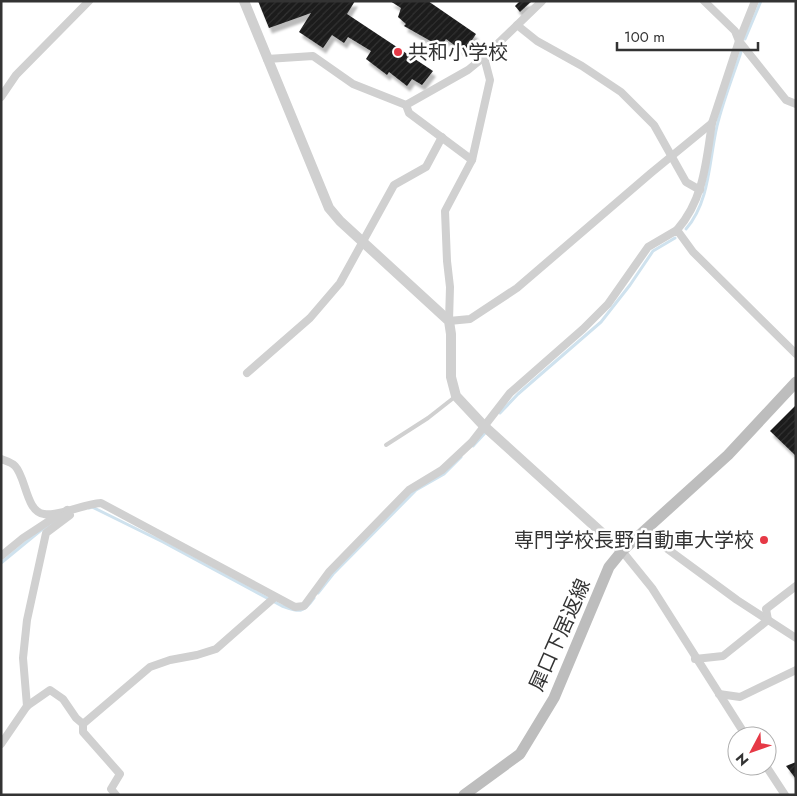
<svg xmlns="http://www.w3.org/2000/svg" width="797" height="796" font-family="Jost,'Noto Sans JP',sans-serif">
<defs>
<pattern id="building-hatch" width="6" height="6" patternUnits="userSpaceOnUse" patternTransform="scale(1.25)"><rect width="6" height="6" fill="#1a1a1a"/><path d="M-1 1l2-2M0 6l6-6M5 7l2-2" fill="none" stroke="#333"/></pattern>
<filter id="shadow"><feDropShadow dx="3" dy="5.5" stdDeviation="1" flood-color="#0004"/></filter>
</defs>
<rect width="100%" height="100%" fill="#fff"/>
<g fill="none" stroke-linecap="round" stroke-linejoin="round">
<g stroke="#cfe2ee" stroke-width="3">
<polyline points="745,39 761,1"/>
<path d="M686,229C710,202 709,160 717,126C723,101 733,76 741,52"/>
<polyline points="500,413 518,394 601,322 630,285 653,251 675,238"/>
<polyline points="473,446 485,433"/>
<path d="M89,508L92,507L163,542L282,606C299,612 303,614 314,598"/>
<polyline points="1,563 40,531 58,519"/>
<polyline points="318,593 333,574 416,490 444,474 461,457"/>
</g>
</g>
<g fill="url(#building-hatch)" filter="url(#shadow)">
<polygon points="258,1 355,1 347,14 433,71 422,85 412,79 407,86 389,72 387,75 366,59 371,51 348,37 344,43 332,35 323,48 299,32 311,13 269,28"/>
<polygon points="390,1 428,1 476,34 464,52 446,39 442,45 434,43 404,26 406,24 398,17 401,8"/>
<polygon points="520,1 532,1 520,12 515,6"/>
<polygon points="796,405 796,456 770,431"/>
<polygon points="796,762 796,779 786,766"/>
</g>
<g fill="none" stroke-linecap="round" stroke-linejoin="round">
<polyline stroke="#d0d0d0" stroke-width="4" points="386,445 428,418 456,396"/>
<g stroke="#d0d0d0" stroke-width="8">
<polyline points="704,1 735,31 739,41 786,100 796,104"/>
<polyline points="517,25 537,41 582,66 621,92 654,125 686,182 700,190"/>
<polyline points="484,57 490,80 472,160 445,211 447,261 450,287 449,321 470,319 517,288 651,173 712,123 739,41 755,1"/>
<polyline points="267,59 313,56 353,84 406,105 468,70 484,57 542,1"/>
<polyline points="1,97 16,75 89,1"/>
<polyline points="406,105 409,113 472,160"/>
<path d="M677,230C704,199 706,162 712,123"/>
<polyline points="247,373 310,318 340,283 394,185 426,167 442,137"/>
<path d="M1,459C6,461 11,462 15,466C26,477 26,512 44,514C58,517 83,504 101,503L295,607L304,606L329,572L409,490L442,470L472,442L510,393L583,329L608,304L648,247L677,230L693,252L796,354"/>
<polyline points="643,531 737,600 796,638"/>
<polyline points="622,551 652,588 746,736"/>
<polyline points="1,556 23,538 58,515"/>
<polyline points="695,659 723,656 768,620 766,609 796,586"/>
<polyline points="719,694 740,697 796,670"/>
<polyline points="27,706 23,658 27,620 46,533 70,515 67,510"/>
<polyline points="83,724 150,667 170,660 197,655 216,649 275,597"/>
<polyline points="1,744 27,706 50,690 63,699 76,718 83,724 83,732 120,774 111,789 116,795"/>
<polyline points="766,766 785,795"/>
</g>
<polyline stroke="#d0d0d0" stroke-width="10" points="244,1 329,208 340,221 449,321 451,334 451,377 456,396 484,426 622,551"/>
<polyline stroke="#bdbdbd" stroke-width="11" points="464,795 520,754 554,698 609,567 622,551 728,455 796,382"/>
</g>
<g fill="#e63946" stroke="#fff" stroke-width="2">
<circle cx="398" cy="52" r="5"/>
<circle cx="764" cy="540" r="5"/>
</g>
<g text-anchor="middle" dominant-baseline="central" stroke-width="5" stroke-linejoin="round" paint-order="stroke">
<g font-size="20" fill="#333" stroke="#fff" text-anchor="start">
<text x="408" y="52">共和小学校</text>
<text x="754" y="540" text-anchor="end">専門学校長野自動車大学校</text>
</g>
<g font-size="20" fill="#333" stroke="#fff">
<text transform="translate(560 635) rotate(-66)">犀口下居返線</text>
</g>
</g>
<rect width="797" height="796" fill="none" stroke="#333333" stroke-width="5"/>
<g transform="translate(752 751) rotate(229)"><circle r="24" fill="#ffffff" stroke="#adadad"/>
<path d="M0-4L9 19L0 12L-9 19Z" fill="#e63946"/>
<text y="-8" font-size="14" font-weight="bold" text-anchor="middle" fill="#333333">N</text>
</g>
<path d="M617 42v8h141v-8" fill="none" stroke="#333333" stroke-width="2.5"/>
<text x="624" y="42" font-size="15" fill="#333333" stroke="#ffffff" stroke-width="4" paint-order="stroke">100 m</text>
</svg>
